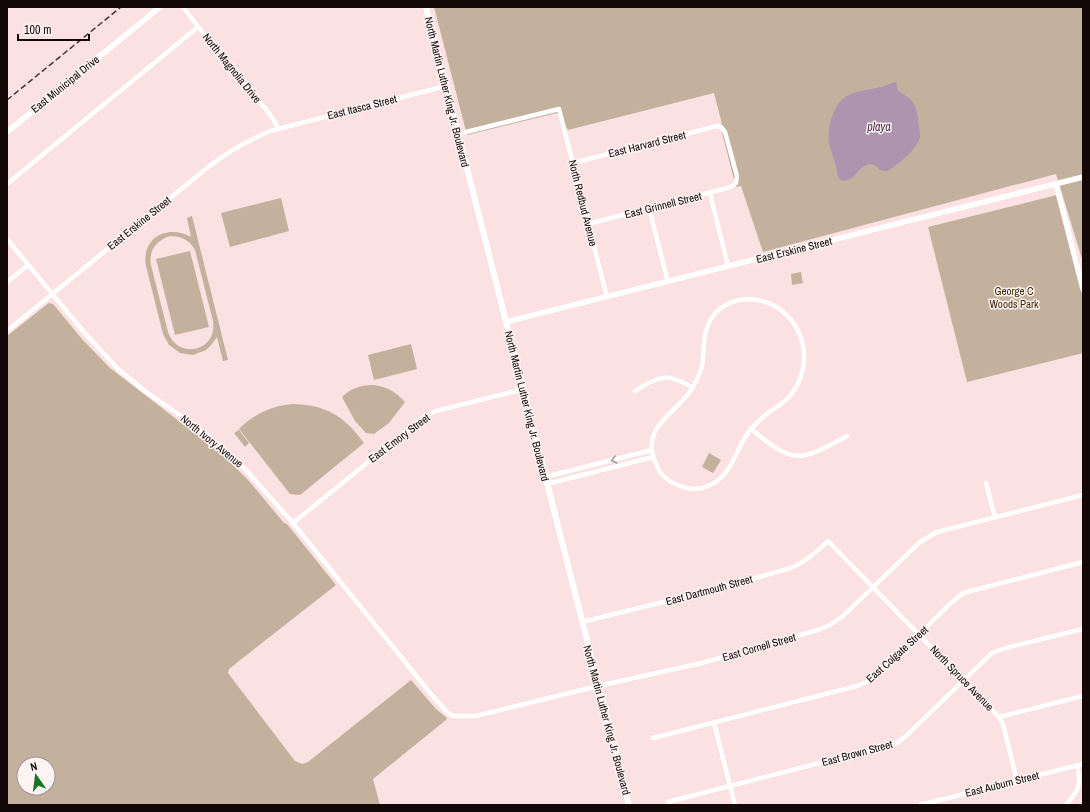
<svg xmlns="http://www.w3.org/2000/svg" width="1090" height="812" font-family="'Archivo Narrow',sans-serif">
<rect width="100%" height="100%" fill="#fbe1e1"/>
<g fill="#c4b19d" fill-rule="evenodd">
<polygon points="434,7 1083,7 1083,262 1056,174 763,252 741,186 736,187 720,125 722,124 714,93 568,130 557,113 467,135"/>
<polygon points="1057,195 1083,298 1083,353 967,382 928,227"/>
<polygon points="281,198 289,231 230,247 221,213"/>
<path d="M192,216L228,360L223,361L217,337L212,344L206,350L193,355L180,353L169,345L163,334L146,266C141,237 168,224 191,237L187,218ZM171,236C182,236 190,241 195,250L213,321C218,351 178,361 168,332L151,265C148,251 157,239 171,236Z"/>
<polygon points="190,251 209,327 175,335 156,259"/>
<polygon points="801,272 803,283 792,285 791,274"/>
<path d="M50,302L49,303L53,304L82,339L110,368L223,455L249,481L284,523L287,524L336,585L229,669L228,673L295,761L302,764L308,762L411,680L436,709L447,718L446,720L373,779L380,805H7V336ZM24,764H48V788H24Z"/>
<polygon points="411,344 417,369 374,380 368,355"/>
<path d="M374,385C387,387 396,392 405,402L389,423L374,434L366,433L355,421L342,397C351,388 361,385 374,385Z"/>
<path d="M292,404C326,405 343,415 364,443L300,495L290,494L239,429C254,414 271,406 292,404Z"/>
<polygon points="239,430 249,443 245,447 234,433"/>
<polygon points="709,453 721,460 713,473 702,467"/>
</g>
<path fill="#af94af" d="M895,82L897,84V89C901,94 907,95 912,101C916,106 918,115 918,121C919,126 920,133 920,137C917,150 898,164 888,171C885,171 883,171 881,170C877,168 875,164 870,164C858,165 854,185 840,180C837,175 837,171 836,166C834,158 830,150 829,142C827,129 833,105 845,97C860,88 879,90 895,82Z"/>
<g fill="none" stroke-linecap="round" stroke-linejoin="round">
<g stroke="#fff" stroke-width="4.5">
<polyline points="183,7 216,50 269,113 279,129"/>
<polyline points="458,134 559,109 607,297"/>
<polyline points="573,163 717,126 721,127 725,132 737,176 736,183 731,187 588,224"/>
<polyline points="7,184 198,27"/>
<polyline points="710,193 728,266"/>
<polyline points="649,208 668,282"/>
<polyline points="7,239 83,331 118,369 145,391 208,435 245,469 293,523 431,694 447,712 453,716 476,716 598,686 702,663 818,630 830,625 843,616 920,542 937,532 1083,495"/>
<polyline points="7,282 28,265"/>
<path d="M751,299C797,303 819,354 793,392C787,402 777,406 768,413C761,418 756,424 750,430C735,449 733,476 708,486C701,489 694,490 687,488C674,485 662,478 657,466C637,426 677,415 693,387C697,380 701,373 702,365C704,355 703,345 705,335C710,311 727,299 751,299Z"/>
<path d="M7,331L207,168C226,153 247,141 270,131L446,86"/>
<path d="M635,391C658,376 668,372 693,388"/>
<path d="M751,429C794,465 800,462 847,436"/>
<polyline points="545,477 652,450"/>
<polyline points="986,483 995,518"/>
<polyline points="547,484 653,457"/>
<polyline points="293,523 425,416 436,411 524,389"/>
<path d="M582,622L720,588L791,568C806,562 817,552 828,541L999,717L1003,724L1017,781"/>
<polyline points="999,717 1083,696"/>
<polyline points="714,723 735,805"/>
<polyline points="653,738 857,686 871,680 878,674 951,603 963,593 1083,562"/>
<polyline points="668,802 897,743 906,736 992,653 1006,648 1083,629"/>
<polyline points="920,805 1083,764"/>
<path d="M1066,805C1079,790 1082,785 1077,765"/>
</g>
<g stroke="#fff" stroke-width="5.5">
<polyline points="7,132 160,7"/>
<polyline points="1056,184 1083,289"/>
<polyline points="506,322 1083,177"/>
</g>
<polyline stroke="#fff" stroke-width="6" points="426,7 629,805"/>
<polyline stroke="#453536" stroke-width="1.5" stroke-dasharray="6 3" stroke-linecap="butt" points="7,100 121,7"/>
</g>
<defs><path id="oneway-chevron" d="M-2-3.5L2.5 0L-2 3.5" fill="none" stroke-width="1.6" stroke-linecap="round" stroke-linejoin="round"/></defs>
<use stroke="#a19c9c" href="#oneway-chevron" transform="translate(614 460) rotate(166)"/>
<g text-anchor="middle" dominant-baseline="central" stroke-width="3" stroke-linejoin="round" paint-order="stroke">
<g font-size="11" fill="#140708" stroke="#fcf3f3">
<text transform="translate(232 68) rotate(51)">North Magnolia Drive</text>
<text transform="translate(65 84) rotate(-39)">East Municipal Drive</text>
<text transform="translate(447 92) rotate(76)">North Martin Luther King Jr. Boulevard</text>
<text transform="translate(362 107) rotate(-14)">East Itasca Street</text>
<text transform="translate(647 144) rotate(-14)">East Harvard Street</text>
<text transform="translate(583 203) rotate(76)">North Redbud Avenue</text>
<text transform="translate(663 205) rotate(-14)">East Grinnell Street</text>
<text transform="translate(139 223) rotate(-39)">East Erskine Street</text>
<text transform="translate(794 250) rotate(-14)">East Erskine Street</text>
<text transform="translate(527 406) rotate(76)">North Martin Luther King Jr. Boulevard</text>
<text transform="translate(399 438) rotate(-37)">East Emory Street</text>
<text transform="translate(212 441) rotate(39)">North Ivory Avenue</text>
<text transform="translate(709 590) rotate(-15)">East Dartmouth Street</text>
<text transform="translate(759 647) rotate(-16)">East Cornell Street</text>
<text transform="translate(897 654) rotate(-42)">East Colgate Street</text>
<text transform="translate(962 678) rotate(46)">North Spruce Avenue</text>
<text transform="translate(607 720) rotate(75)">North Martin Luther King Jr. Boulevard</text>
<text transform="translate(857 753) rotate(-15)">East Brown Street</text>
<text transform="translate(1002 784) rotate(-14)">East Auburn Street</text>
</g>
<g font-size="11" fill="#432703" stroke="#fcf3f3">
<text x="1014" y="291">George C<tspan x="1014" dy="13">Woods Park</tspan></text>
</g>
<g font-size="12" font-style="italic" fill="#502b51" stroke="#fcf3f3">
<text x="879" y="127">playa</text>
</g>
</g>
<rect width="1090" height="812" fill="none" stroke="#140708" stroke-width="16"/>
<g transform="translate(36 776) rotate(346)"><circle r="19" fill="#fcf3f3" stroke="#9f9595"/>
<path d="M0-3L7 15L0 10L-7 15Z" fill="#177524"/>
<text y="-6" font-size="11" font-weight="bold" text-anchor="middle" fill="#140708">N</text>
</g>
<path d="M18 34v6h71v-6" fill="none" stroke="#140708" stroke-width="2"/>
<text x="24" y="34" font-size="12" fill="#140708" stroke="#fcf3f3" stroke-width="3" paint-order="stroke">100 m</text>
</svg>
